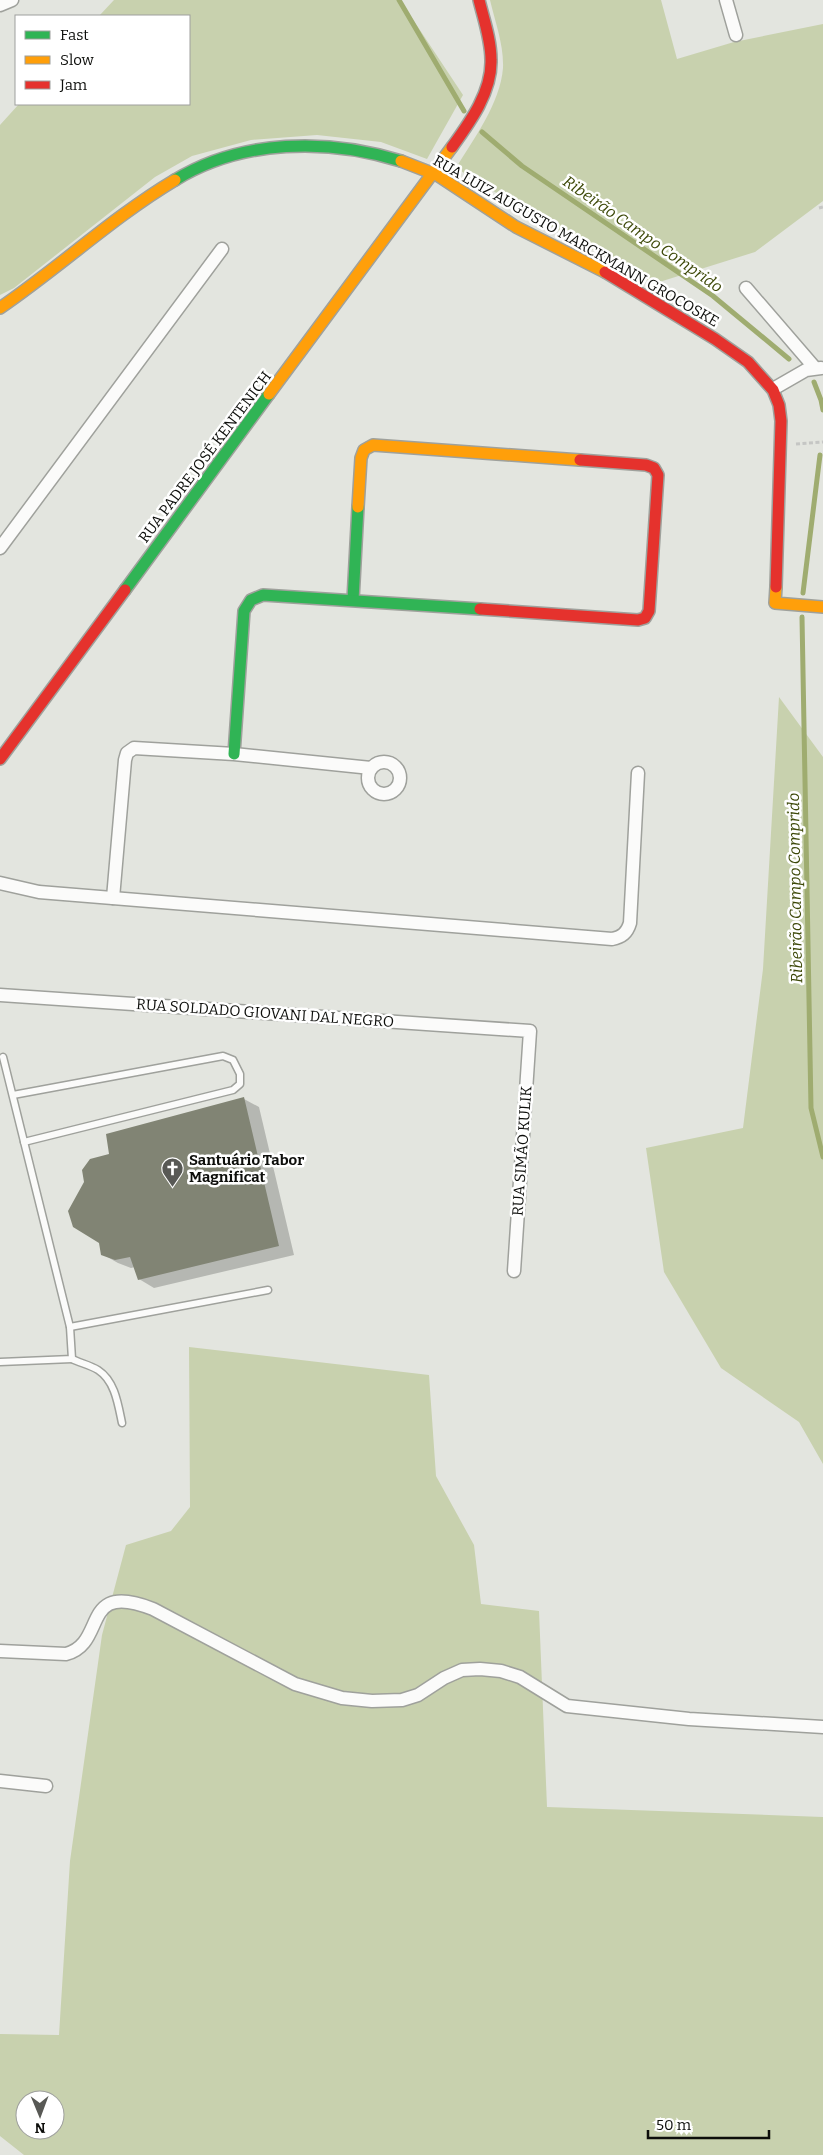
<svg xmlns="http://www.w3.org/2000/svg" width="823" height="2155" font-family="Bitter,serif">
<rect width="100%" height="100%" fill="#e3e5df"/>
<g fill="#c8d1ae" fill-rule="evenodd">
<polygon points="114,0 400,0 463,95 427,159 381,142 317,135 251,140 192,156 155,177 14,288 0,295 0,125 19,104 189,104 189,16 99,16"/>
<path d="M490,0H661L677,59L734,42L823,24V201L755,252L653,284L537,218L456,168C474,138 500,104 503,68C504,45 495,22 490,0Z"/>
<polygon points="779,697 823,757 823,1464 799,1422 721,1368 664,1272 646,1148 743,1128 763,969"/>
<path d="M189,1347L429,1375L436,1476L474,1545L481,1604L539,1611L547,1807L823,1817V2155H24L0,2136V2034L59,2035L70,1861L102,1635L126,1545L171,1531L190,1507ZM25,2100H55V2130H25Z"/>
</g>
<polygon fill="#0003" points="244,1099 259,1107 294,1255 154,1288 139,1279 135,1267 131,1268 118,1263 102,1254"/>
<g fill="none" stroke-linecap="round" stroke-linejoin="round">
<g stroke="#9fac70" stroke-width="5">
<polyline points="399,0 464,111"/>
<polyline points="482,132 522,166 713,296 789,359"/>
<polyline points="814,382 821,400 823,410"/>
<polyline points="803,593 820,455"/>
<polyline points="802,617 811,1108 823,1157"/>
</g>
</g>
<polygon fill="#818474" points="244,1097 279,1246 138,1280 130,1257 115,1260 101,1255 99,1243 73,1227 68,1211 84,1182 82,1170 90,1159 109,1154 106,1134"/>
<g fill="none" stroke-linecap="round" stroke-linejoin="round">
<defs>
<g id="lane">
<polyline points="13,1095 223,1056 233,1060 240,1074 240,1084 233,1090 24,1142"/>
<polyline points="70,1327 268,1290"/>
<path d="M72,1359C80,1363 90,1365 98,1370C115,1381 118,1404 122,1423"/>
<polyline points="0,1362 72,1359 70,1327 3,1057"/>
</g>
<g id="street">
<polyline points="726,0 736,35"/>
<polyline points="0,5 12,0"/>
<polyline points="746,288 815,368"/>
<polyline points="773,389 806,370 821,368"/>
<polyline points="0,548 222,249"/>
<circle cx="384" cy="778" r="16"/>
<path d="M0,883L39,892L612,939C622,937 627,933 630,923L638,773"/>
<polyline points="113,898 125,760 127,753 134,748 234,754 371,768"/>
<polyline points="0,995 530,1031 514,1271"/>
<path d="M0,1651L66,1654C108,1643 79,1580 153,1609L295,1684L342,1698L372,1701L402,1700L418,1695L444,1678L462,1670L480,1669L501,1671L520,1677L567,1706L689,1719L823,1727"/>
<polyline points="0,1781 46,1786"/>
</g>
<g id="fast">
<path d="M175,180C242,139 328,138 401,161"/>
<polyline points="125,590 269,394"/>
<polyline points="353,600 358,507"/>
<polyline points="234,754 244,611 251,600 263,595 480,609"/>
</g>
<g id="slow">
<polyline points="401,161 437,175 516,227 605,272"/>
<path d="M0,308C60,267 113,217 175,180"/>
<polyline points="269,394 452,147"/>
<polyline points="358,507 361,458 364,450 373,445 580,460"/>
<polyline points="776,587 775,603 823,607"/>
</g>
<g id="jam">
<path d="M452,147C470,122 492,92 491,60C491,40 484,20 479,0"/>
<polyline points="605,272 715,339 748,362 773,390 779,405 781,421 776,587"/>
<polyline points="480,609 638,620 645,618 649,611 658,475 654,468 646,465 580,460"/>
<polyline points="0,759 125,590"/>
</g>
</defs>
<use href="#lane" stroke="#9fa19c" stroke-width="9"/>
<use href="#street" stroke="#9fa19c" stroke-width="15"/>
<use href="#fast" stroke="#9fa19c" stroke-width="14"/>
<use href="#slow" stroke="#9fa19c" stroke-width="14"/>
<use href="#jam" stroke="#9fa19c" stroke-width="14"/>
<g stroke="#c5c6c4" stroke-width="3" stroke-dasharray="4 2.5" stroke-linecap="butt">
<polyline points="819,208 823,207"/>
<polyline points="796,444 823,442"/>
</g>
<use href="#lane" stroke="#fbfbfa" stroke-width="6"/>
<use href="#street" stroke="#fbfbfa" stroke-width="12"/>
<use href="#fast" stroke="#30b455" stroke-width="11"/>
<use href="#slow" stroke="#ff9f0a" stroke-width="11"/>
<use href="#jam" stroke="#e5322d" stroke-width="11"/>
</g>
<defs>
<symbol id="church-pin" viewBox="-11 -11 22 30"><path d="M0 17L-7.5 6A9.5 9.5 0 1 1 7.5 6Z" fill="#585955" stroke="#fff"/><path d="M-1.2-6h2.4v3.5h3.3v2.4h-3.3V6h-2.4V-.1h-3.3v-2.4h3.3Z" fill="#fff"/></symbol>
</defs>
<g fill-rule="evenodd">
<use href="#church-pin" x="160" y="1156" width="25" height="34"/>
</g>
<g text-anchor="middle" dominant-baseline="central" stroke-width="5" stroke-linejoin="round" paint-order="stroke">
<g font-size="15" fill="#0d0e0b" stroke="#fff">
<text transform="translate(576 241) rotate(30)">RUA LUIZ AUGUSTO MARCKMANN GROCOSKE</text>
<text transform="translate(205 457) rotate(-53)">RUA PADRE JOSÉ KENTENICH</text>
<text transform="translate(265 1013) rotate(4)">RUA SOLDADO GIOVANI DAL NEGRO</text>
<text transform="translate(522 1151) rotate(-86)">RUA SIMÃO KULIK</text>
</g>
<g font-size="15" font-weight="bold" fill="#0d0e0b" stroke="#fff" text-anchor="start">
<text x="189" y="1160">Santuário Tabor<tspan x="189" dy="17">Magnificat</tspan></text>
</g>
<g font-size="16" font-style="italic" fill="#3c4807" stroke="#fff">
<text transform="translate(643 234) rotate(35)">Ribeirão Campo Comprido</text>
<text transform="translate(795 888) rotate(-91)">Ribeirão Campo Comprido</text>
</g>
</g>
<rect x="15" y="15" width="175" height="90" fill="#ffffff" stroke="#9e9f9d"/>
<rect x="25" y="31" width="25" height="8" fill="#30b455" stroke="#9e9f9d"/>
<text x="60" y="40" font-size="15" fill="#0d0e0b">Fast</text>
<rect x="25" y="56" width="25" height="8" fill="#ff9f0a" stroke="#9e9f9d"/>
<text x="60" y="65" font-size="15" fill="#0d0e0b">Slow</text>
<rect x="25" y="81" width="25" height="8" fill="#e5322d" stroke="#9e9f9d"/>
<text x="60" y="90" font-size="15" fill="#0d0e0b">Jam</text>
<g transform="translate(40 2115) rotate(179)"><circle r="24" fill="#ffffff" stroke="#9e9f9d"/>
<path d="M0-4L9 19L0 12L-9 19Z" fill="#585955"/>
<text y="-8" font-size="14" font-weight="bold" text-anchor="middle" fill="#0d0e0b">N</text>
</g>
<path d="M648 2130v8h121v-8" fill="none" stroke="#0d0e0b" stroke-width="2.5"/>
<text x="656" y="2130" font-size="15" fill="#0d0e0b" stroke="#ffffff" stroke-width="4" paint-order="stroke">50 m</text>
</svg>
